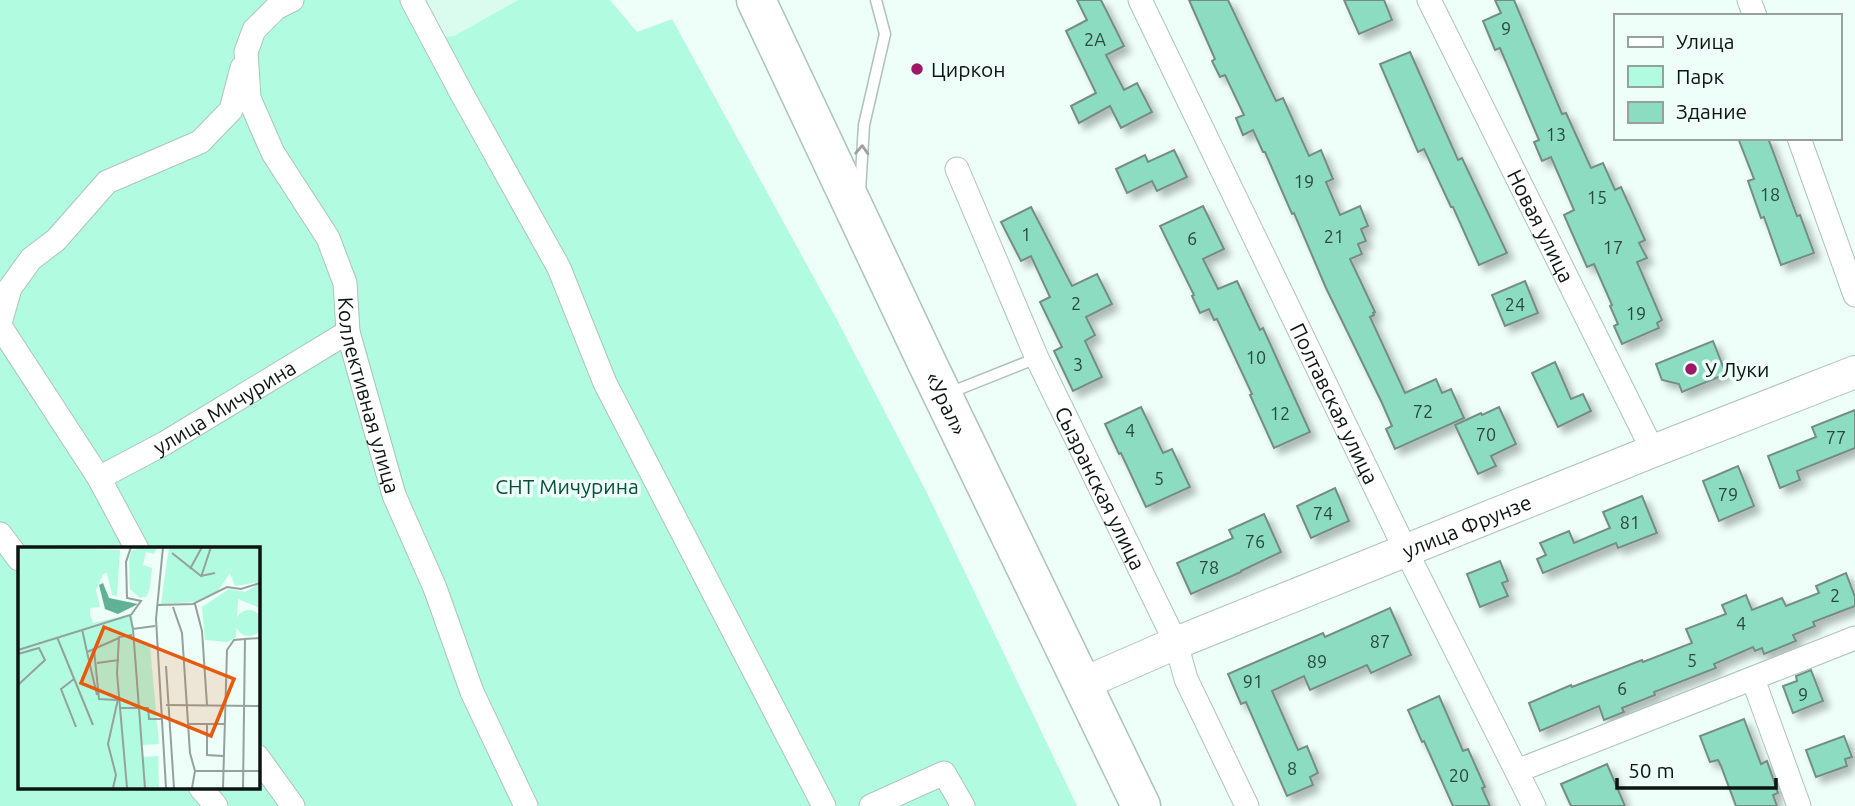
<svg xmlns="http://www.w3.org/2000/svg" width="1855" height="806" font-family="Ubuntu,sans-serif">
<defs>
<filter id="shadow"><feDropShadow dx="6" dy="6" stdDeviation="3.5" flood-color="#0004"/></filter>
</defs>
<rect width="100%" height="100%" fill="#eefef8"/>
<polygon fill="#d9fcef" points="424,0 518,0 454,36 443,37"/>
<path fill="#b1fbe1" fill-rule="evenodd" d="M0,0H424L443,37L454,36L518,0H610L637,32L672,19L836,318L926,491L1077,806H0ZM19,549H257V787H19Z"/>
<g fill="#8cdcc1" stroke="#758d84" stroke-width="2" filter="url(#shadow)">
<polygon points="1077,0 1101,0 1124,46 1106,55 1124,90 1137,83 1152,112 1121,128 1110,106 1079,123 1071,106 1096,93 1066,31 1087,20"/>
<polygon points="1189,0 1228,0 1276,101 1283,98 1309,156 1321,150 1333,179 1326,182 1340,215 1360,206 1368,226 1361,229 1366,241 1358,244 1362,254 1350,259 1375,312 1373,313 1374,315 1370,317 1405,393 1436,379 1442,393 1451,389 1464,418 1395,449 1386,429 1392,426 1382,403 1326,288 1294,213 1292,214 1265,152 1263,152 1253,130 1243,135 1236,118 1244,115 1225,75 1220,77 1212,61 1215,59"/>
<polygon points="1344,0 1384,0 1392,20 1359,34"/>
<polygon points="1495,0 1514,0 1562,114 1566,113 1591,168 1603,163 1615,190 1621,187 1645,240 1639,243 1647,258 1637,262 1662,320 1657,323 1659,328 1622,344 1614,326 1618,324 1610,306 1612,305 1594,264 1587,267 1564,215 1574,210 1551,157 1542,161 1534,142 1539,140 1500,48 1495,50 1483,21 1501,13"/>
<polygon points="1410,52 1458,160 1462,158 1507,253 1479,265 1453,207 1451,207 1424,149 1418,152 1380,64"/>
<polygon points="1738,138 1768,138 1797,216 1800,215 1814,253 1781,265 1764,217 1761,218 1748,181 1754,179"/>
<polygon points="1174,150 1187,177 1157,191 1152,181 1127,193 1116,169 1145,155 1148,162"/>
<polygon points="1203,206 1224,249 1203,259 1218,289 1237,281 1260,330 1263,328 1310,432 1274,448 1250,395 1252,394 1217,319 1214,320 1209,309 1200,313 1192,296 1194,295 1160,226"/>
<polygon points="1031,207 1072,286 1097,274 1112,304 1086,317 1095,335 1085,341 1102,377 1073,391 1054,351 1062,347 1040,302 1050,297 1031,256 1021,261 1001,222"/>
<polygon points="1525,281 1538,313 1505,326 1492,295"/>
<polygon points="1713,341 1726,374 1682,392 1679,384 1662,380 1656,364"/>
<polygon points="1555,362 1571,399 1583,394 1591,411 1558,427 1532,373"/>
<polygon points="1141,407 1163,453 1172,449 1190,487 1146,507 1121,453 1119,454 1105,424"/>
<polygon points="1499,407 1516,444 1491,456 1496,466 1478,474 1455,425 1481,413 1482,415"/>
<polygon points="1855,410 1855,448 1797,471 1800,480 1780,488 1768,456 1816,437 1812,427"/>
<polygon points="1738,466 1754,506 1719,521 1703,481"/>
<polygon points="1335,488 1349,521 1311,538 1297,506"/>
<polygon points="1642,496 1657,533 1618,548 1616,543 1543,573 1537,559 1546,555 1540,543 1569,531 1574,543 1610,528 1603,512"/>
<polygon points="1264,514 1281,552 1241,571 1241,572 1191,594 1177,563 1233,538 1229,530"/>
<polygon points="1500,561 1508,581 1502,583 1508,596 1480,607 1467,574"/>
<polygon points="1846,573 1855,597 1855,606 1813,622 1815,626 1793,635 1796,641 1764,654 1762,648 1755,651 1753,647 1714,664 1716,668 1654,692 1655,695 1622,708 1624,712 1604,720 1599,706 1540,731 1529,703 1571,685 1572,687 1642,660 1643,662 1692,643 1686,629 1726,614 1722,605 1746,595 1752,610 1782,598 1786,606 1819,593 1816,586"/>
<polygon points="1390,608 1411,655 1371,673 1367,665 1310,690 1304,676 1272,691 1298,750 1307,746 1318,773 1310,777 1313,785 1287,796 1246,702 1241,704 1228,674 1323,633 1325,637"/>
<polygon points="1811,670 1823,701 1793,713 1783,686 1797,681 1796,676"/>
<polygon points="1439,696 1463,751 1468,749 1485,787 1482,788 1490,806 1453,806 1424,741 1422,742 1408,710"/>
<polygon points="1744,719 1761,764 1767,761 1778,793 1773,795 1777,806 1736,806 1721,766 1718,760 1710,762 1700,736"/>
<polygon points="1844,736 1852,757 1845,759 1847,766 1816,777 1806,750"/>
<polygon points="1607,764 1625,806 1571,806 1561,784"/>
</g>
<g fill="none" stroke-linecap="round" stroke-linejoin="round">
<defs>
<g id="lane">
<polyline points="860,191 864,125 885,34 876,0"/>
<polyline points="949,393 1037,358"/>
</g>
<g id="street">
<path id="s1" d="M292,0L276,8L254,30L246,52L249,98L273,153L328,238L345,283L348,332L394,495L435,588L472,692L526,806"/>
<polyline points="412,0 462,94 559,268 605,383 824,806"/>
<path id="s2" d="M1140,0L1406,551L1534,806"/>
<path id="s3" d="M1429,0L1653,451"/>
<polyline points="1749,0 1755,16"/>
<polyline points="1799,138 1855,295"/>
<path id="s4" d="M957,169L1037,358L1176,643L1186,679L1247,806"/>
<polyline points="0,323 10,288 31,259 56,240 107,182 200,142 231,110 242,68"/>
<polyline points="0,326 99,478 137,549"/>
<path id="s5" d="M99,478L165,443L348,332"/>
<polyline points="0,534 19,559"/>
<polyline points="1753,679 1799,806"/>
<polyline points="257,756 293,806"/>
<polyline points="1517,771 1855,638"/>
<polyline points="200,787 216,806"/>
<polyline points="871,806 944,773 963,806"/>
</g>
<g id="secondary">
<path id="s6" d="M1082,684L1176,643L1653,451L1855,372"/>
</g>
<g id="highway">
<path id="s7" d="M756,0L927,363L1141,806"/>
</g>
</defs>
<use href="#lane" stroke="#abc4bb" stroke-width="13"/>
<use href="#street" stroke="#abc4bb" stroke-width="25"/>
<use href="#secondary" stroke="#abc4bb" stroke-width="34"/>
<use href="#highway" stroke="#abc4bb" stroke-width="41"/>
<use href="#lane" stroke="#fff" stroke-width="10"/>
<use href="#street" stroke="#fff" stroke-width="23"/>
<use href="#secondary" stroke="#fff" stroke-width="32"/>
<use href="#highway" stroke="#fff" stroke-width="38"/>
</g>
<defs><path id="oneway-chevron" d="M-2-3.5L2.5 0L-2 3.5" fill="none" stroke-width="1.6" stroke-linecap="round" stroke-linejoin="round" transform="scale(1.75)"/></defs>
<use stroke="#9ea1a0" href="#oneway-chevron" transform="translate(862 150) rotate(-87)"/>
<g fill="#9e1867" stroke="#eefef8" stroke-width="2.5">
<circle cx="917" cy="69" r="7"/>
<circle cx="1691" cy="369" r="7"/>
</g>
<g text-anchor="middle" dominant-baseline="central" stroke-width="7" stroke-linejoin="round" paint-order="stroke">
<g font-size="18" fill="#2c473e">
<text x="1506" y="28">9</text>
<text x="1095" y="39">2А</text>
<text x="1556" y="134">13</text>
<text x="1304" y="181">19</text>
<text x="1770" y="194">18</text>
<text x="1597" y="197">15</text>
<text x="1026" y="234">1</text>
<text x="1334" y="236">21</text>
<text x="1192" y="238">6</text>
<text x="1613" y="247">17</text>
<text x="1076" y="303">2</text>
<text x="1515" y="304">24</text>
<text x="1636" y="313">19</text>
<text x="1256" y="357">10</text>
<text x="1078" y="364">3</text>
<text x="1423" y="411">72</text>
<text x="1280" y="413">12</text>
<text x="1130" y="430">4</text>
<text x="1486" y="434">70</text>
<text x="1836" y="437">77</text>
<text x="1159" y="478">5</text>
<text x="1728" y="494">79</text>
<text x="1323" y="513">74</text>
<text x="1630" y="522">81</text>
<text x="1255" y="541">76</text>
<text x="1209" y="567">78</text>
<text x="1835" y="595">2</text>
<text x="1741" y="623">4</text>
<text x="1380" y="641">87</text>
<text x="1692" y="660">5</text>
<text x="1317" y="661">89</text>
<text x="1253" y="681">91</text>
<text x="1622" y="688">6</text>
<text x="1803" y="694">9</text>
<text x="1292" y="768">8</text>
<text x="1459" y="775">20</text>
</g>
<g font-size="21" fill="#0c1512" stroke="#eefef8" text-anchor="start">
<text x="931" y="69">Циркон</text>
<text x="1705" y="369">У Луки</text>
</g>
<g font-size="21" fill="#0c1512" stroke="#eefef8">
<text stroke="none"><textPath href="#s3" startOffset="252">Новая улица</textPath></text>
<text stroke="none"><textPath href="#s1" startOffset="443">Коллективная улица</textPath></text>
<text stroke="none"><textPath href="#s7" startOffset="446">«Урал»</textPath></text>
<text stroke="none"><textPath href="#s2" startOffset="448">Полтавская улица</textPath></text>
<text stroke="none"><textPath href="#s5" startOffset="144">улица Мичурина</textPath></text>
<text stroke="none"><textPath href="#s4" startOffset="350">Сызранская улица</textPath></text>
<text stroke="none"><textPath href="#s6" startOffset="416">улица Фрунзе</textPath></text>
</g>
<g font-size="21" fill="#094e3d" stroke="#eefef8">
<text x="567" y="486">СНТ Мичурина</text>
</g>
</g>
<g transform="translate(18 547)">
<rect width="242" height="242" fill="#eefef8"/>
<path d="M0,0L102,3L99,49L94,48L89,26L85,27L78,43L82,60L72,61V67L75,76L114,67L117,95L127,94L132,100L141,197L124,198L125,210L140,209L141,241H0ZM125,0L139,1L136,7L128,5L125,18L134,21L132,40L129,49L122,51L112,42L111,13L113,4ZM151,0H241V35L217,39L212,26L199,45L176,55L143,57ZM241,37L240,60L220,52L218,90L210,95L187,93L184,60L211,42L227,45ZM218 76a13 13 0 1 1 26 0a13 13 0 1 1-26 0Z" fill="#b1fbe1"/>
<path d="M85,36L91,51L120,57L100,67L87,62L81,38Z" fill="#61b197"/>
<path fill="none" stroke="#94a19c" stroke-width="2" d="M145,0L138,72L148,241M154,6L183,29L197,26M172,22L184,0M183,30L193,0M177,57L184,84L189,158M140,58L175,57L209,40L223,42L242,36M155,60L164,86L172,206L177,224L174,241M113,68L123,54L109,51L108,15L113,0M64,82L69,105L76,102L81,152L99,153M115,82L127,241M39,90L75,178M76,102L101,91M0,103L112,68L115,82L137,79M69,105L79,148M0,107L21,101L27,113L0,138M79,116L101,113M148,119L156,241M56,132L43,142L58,180M148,158L242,159M103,161H130L131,172H143M170,177H207M189,177V208L205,209M177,224H242M95,241L98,228L90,197L100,152M109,241L99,126L101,90L114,88M205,241L209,103L216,93L227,92M225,241L227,92L242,91"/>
<path fill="#e8590c" fill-opacity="0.15" stroke="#e8590c" stroke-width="3.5" d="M86,80L216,132L193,189L63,136Z"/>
<rect width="242" height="242" fill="none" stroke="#0c1512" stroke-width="3.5"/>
</g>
<rect x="1614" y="14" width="228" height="126" fill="#eefef8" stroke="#94a19c" stroke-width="2"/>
<rect x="1628" y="37" width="35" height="10" fill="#ffffff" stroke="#94a19c" stroke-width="2"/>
<text x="1676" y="49" font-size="21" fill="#0c1512">Улица</text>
<rect x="1628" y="66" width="35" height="21" fill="#b1fbe1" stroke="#94a19c" stroke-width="2"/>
<text x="1676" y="84" font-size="21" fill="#0c1512">Парк</text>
<rect x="1628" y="102" width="35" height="21" fill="#8cdcc1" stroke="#94a19c" stroke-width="2"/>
<text x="1676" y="119" font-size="21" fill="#0c1512">Здание</text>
<path d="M1617 778v10h159v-10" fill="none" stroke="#0c1512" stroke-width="3.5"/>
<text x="1628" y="778" font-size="21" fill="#0c1512" stroke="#eefef8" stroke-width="5" paint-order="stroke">50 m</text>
</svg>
